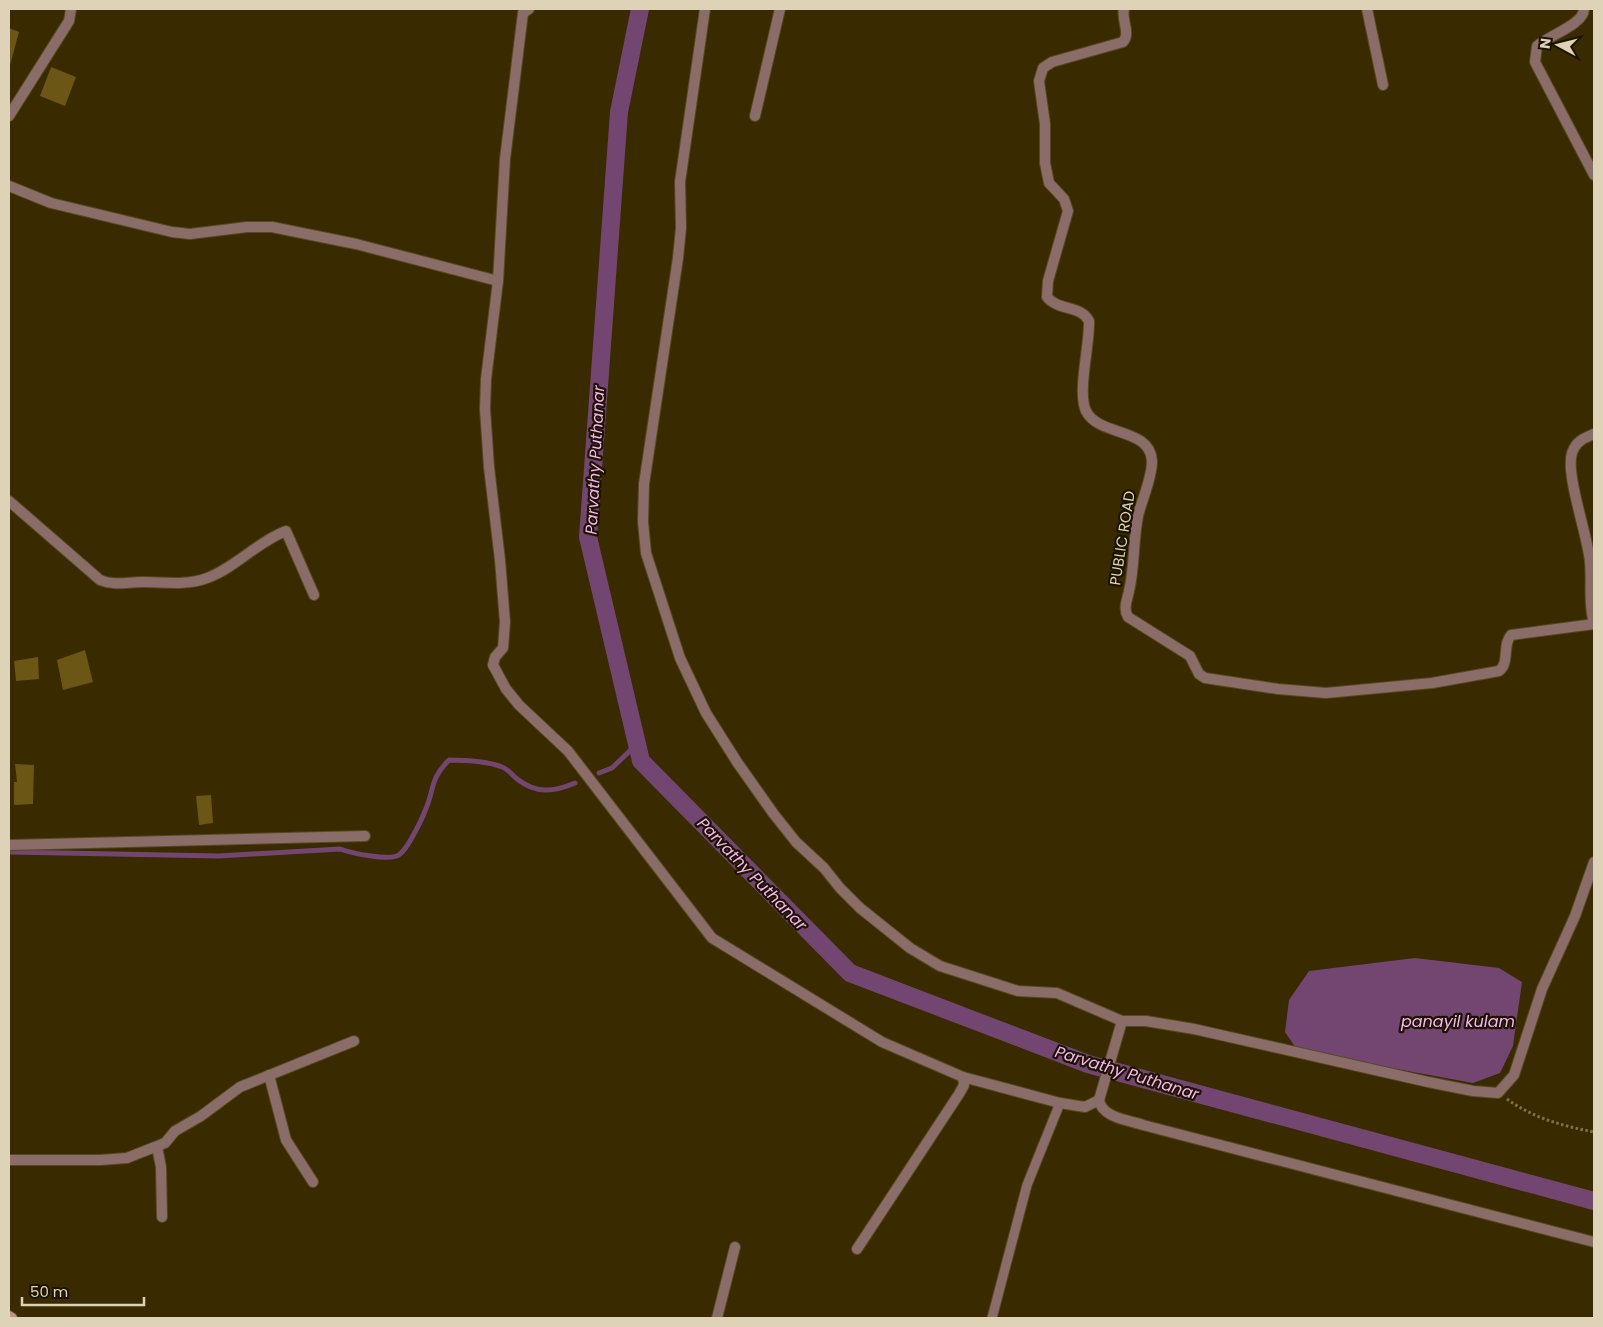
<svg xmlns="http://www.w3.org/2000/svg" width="1603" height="1327" font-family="Poppins,sans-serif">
<rect width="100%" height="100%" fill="#392a00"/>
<polygon fill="#724670" points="1415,958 1499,968 1522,982 1513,1046 1500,1073 1473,1083 1298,1051 1285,1032 1289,1000 1309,971"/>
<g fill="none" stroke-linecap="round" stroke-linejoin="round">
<g stroke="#724670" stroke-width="5">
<polyline points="599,773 612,768 637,744"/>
<path d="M9,852L219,856L340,849C351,853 392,862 400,854C408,848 421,821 425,811C435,789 429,780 449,760C465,760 487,761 502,767C508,769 512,775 517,779C536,794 554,792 575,783"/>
</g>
<polyline stroke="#724670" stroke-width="18" points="640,9 619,112 588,537 641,761 850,973 1088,1064 1594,1201"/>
</g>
<g fill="#6c5615">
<polygon points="9,28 19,32 9,69"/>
<polygon points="51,67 76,77 65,106 40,96"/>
<polygon points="85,650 93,682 63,690 57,660"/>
<polygon points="38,657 39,679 16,681 14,661"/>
<polygon points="15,764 34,765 33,804 14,805 14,782 17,782"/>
<polygon points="211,795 213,823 199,825 196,796"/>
</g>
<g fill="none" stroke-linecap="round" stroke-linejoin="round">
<defs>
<polyline id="lane" points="992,1318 1027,1185 1060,1103"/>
<g id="street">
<path d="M529,9L523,13L505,159L498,281L486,379L485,409L489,467L500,560L505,622L503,648L495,657L493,665L506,689L519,705L568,751L712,938L882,1042L963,1077L1060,1103L1085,1107L1099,1100C1102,1118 1129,1120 1143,1125L1594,1242"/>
<polyline points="705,9 680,182 681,228 678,258 644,484 643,522 646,553 680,658 706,713 737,762 773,813 796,842 824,868 840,888 860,908 910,948 940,966 1018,991 1057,993 1122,1021 1146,1021 1194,1029 1428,1082 1473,1091 1498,1093 1514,1075 1542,989 1575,916 1594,862"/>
<path d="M1124,9C1121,20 1131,33 1123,42L1052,62L1043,68L1039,81L1045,124V163L1049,183L1064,199L1068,211L1048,281L1047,297C1058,311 1081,305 1089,321C1090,344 1077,392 1086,411C1099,437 1150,427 1152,461C1152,479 1142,499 1138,516C1133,541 1135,566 1129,591C1127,601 1123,608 1128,617L1190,656L1199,674L1205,678L1278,689L1326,693L1432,683L1499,671C1510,663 1502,645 1511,635L1594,624"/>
<polyline points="1367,9 1383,85"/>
<path d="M1584,9C1584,24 1550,35 1537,46L1535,62L1594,175"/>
<polyline points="9,116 69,21 71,9"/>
<polyline points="755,116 780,9"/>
<polyline points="9,186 51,203 172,232 190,234 247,227 272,227 356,244 498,281"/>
<path d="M1594,434C1584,438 1576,441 1572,453C1565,474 1588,536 1590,562C1592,582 1588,604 1594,623"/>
<path d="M9,501L100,580C114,586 127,582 142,582C163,582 186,586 207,578C235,568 257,542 286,531L314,595"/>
<polyline points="9,845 365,836"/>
<polyline points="269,1075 286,1140 313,1182"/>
<polyline points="1099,1100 1122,1021"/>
<polyline points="157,1147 161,1167 162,1217"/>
<polyline points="9,1160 100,1160 127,1158 137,1154 165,1143 175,1131 201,1116 240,1087 354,1041"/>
<polyline points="857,1249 959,1094 964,1085 963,1077"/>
<polyline points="717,1318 735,1247"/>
</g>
<polyline id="secondary" points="9,1316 12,1318"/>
</defs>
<use href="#lane" stroke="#574821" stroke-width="11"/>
<use href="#street" stroke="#574821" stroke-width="12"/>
<use href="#secondary" stroke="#574821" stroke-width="12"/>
<path stroke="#7e714d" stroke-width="3" stroke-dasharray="2.5 2.5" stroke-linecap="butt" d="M1507,1099C1533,1118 1563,1126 1594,1132"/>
<use href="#lane" stroke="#8a6d68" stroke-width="9"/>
<use href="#street" stroke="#8a6d68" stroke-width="10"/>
<use href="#secondary" stroke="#bf9189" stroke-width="10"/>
</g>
<g text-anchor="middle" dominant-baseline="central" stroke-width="4.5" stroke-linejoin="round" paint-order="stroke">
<g font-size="15" fill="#ded3b7" stroke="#1c1300">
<text transform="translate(1122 538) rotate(-81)">PUBLIC ROAD</text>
</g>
<g font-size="16" font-style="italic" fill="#f9b4f5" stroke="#1c1300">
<text transform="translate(595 460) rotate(-87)">Parvathy Puthanar</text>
<text transform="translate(752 874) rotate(46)">Parvathy Puthanar</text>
<text x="1458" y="1021">panayil kulam</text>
<text transform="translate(1127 1073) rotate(17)">Parvathy Puthanar</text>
</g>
</g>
<rect width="1603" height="1327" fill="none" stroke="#ded3b7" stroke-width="20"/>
<g transform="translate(1558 45) rotate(277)" stroke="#1c1300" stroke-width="4" paint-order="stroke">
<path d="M0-4L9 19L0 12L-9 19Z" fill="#ded3b7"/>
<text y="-8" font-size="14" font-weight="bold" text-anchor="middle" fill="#ded3b7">N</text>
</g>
<path d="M22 1297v8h122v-8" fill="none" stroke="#ded3b7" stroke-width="2.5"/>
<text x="30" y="1297" font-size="15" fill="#ded3b7" stroke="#1c1300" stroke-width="4" paint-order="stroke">50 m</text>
</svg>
